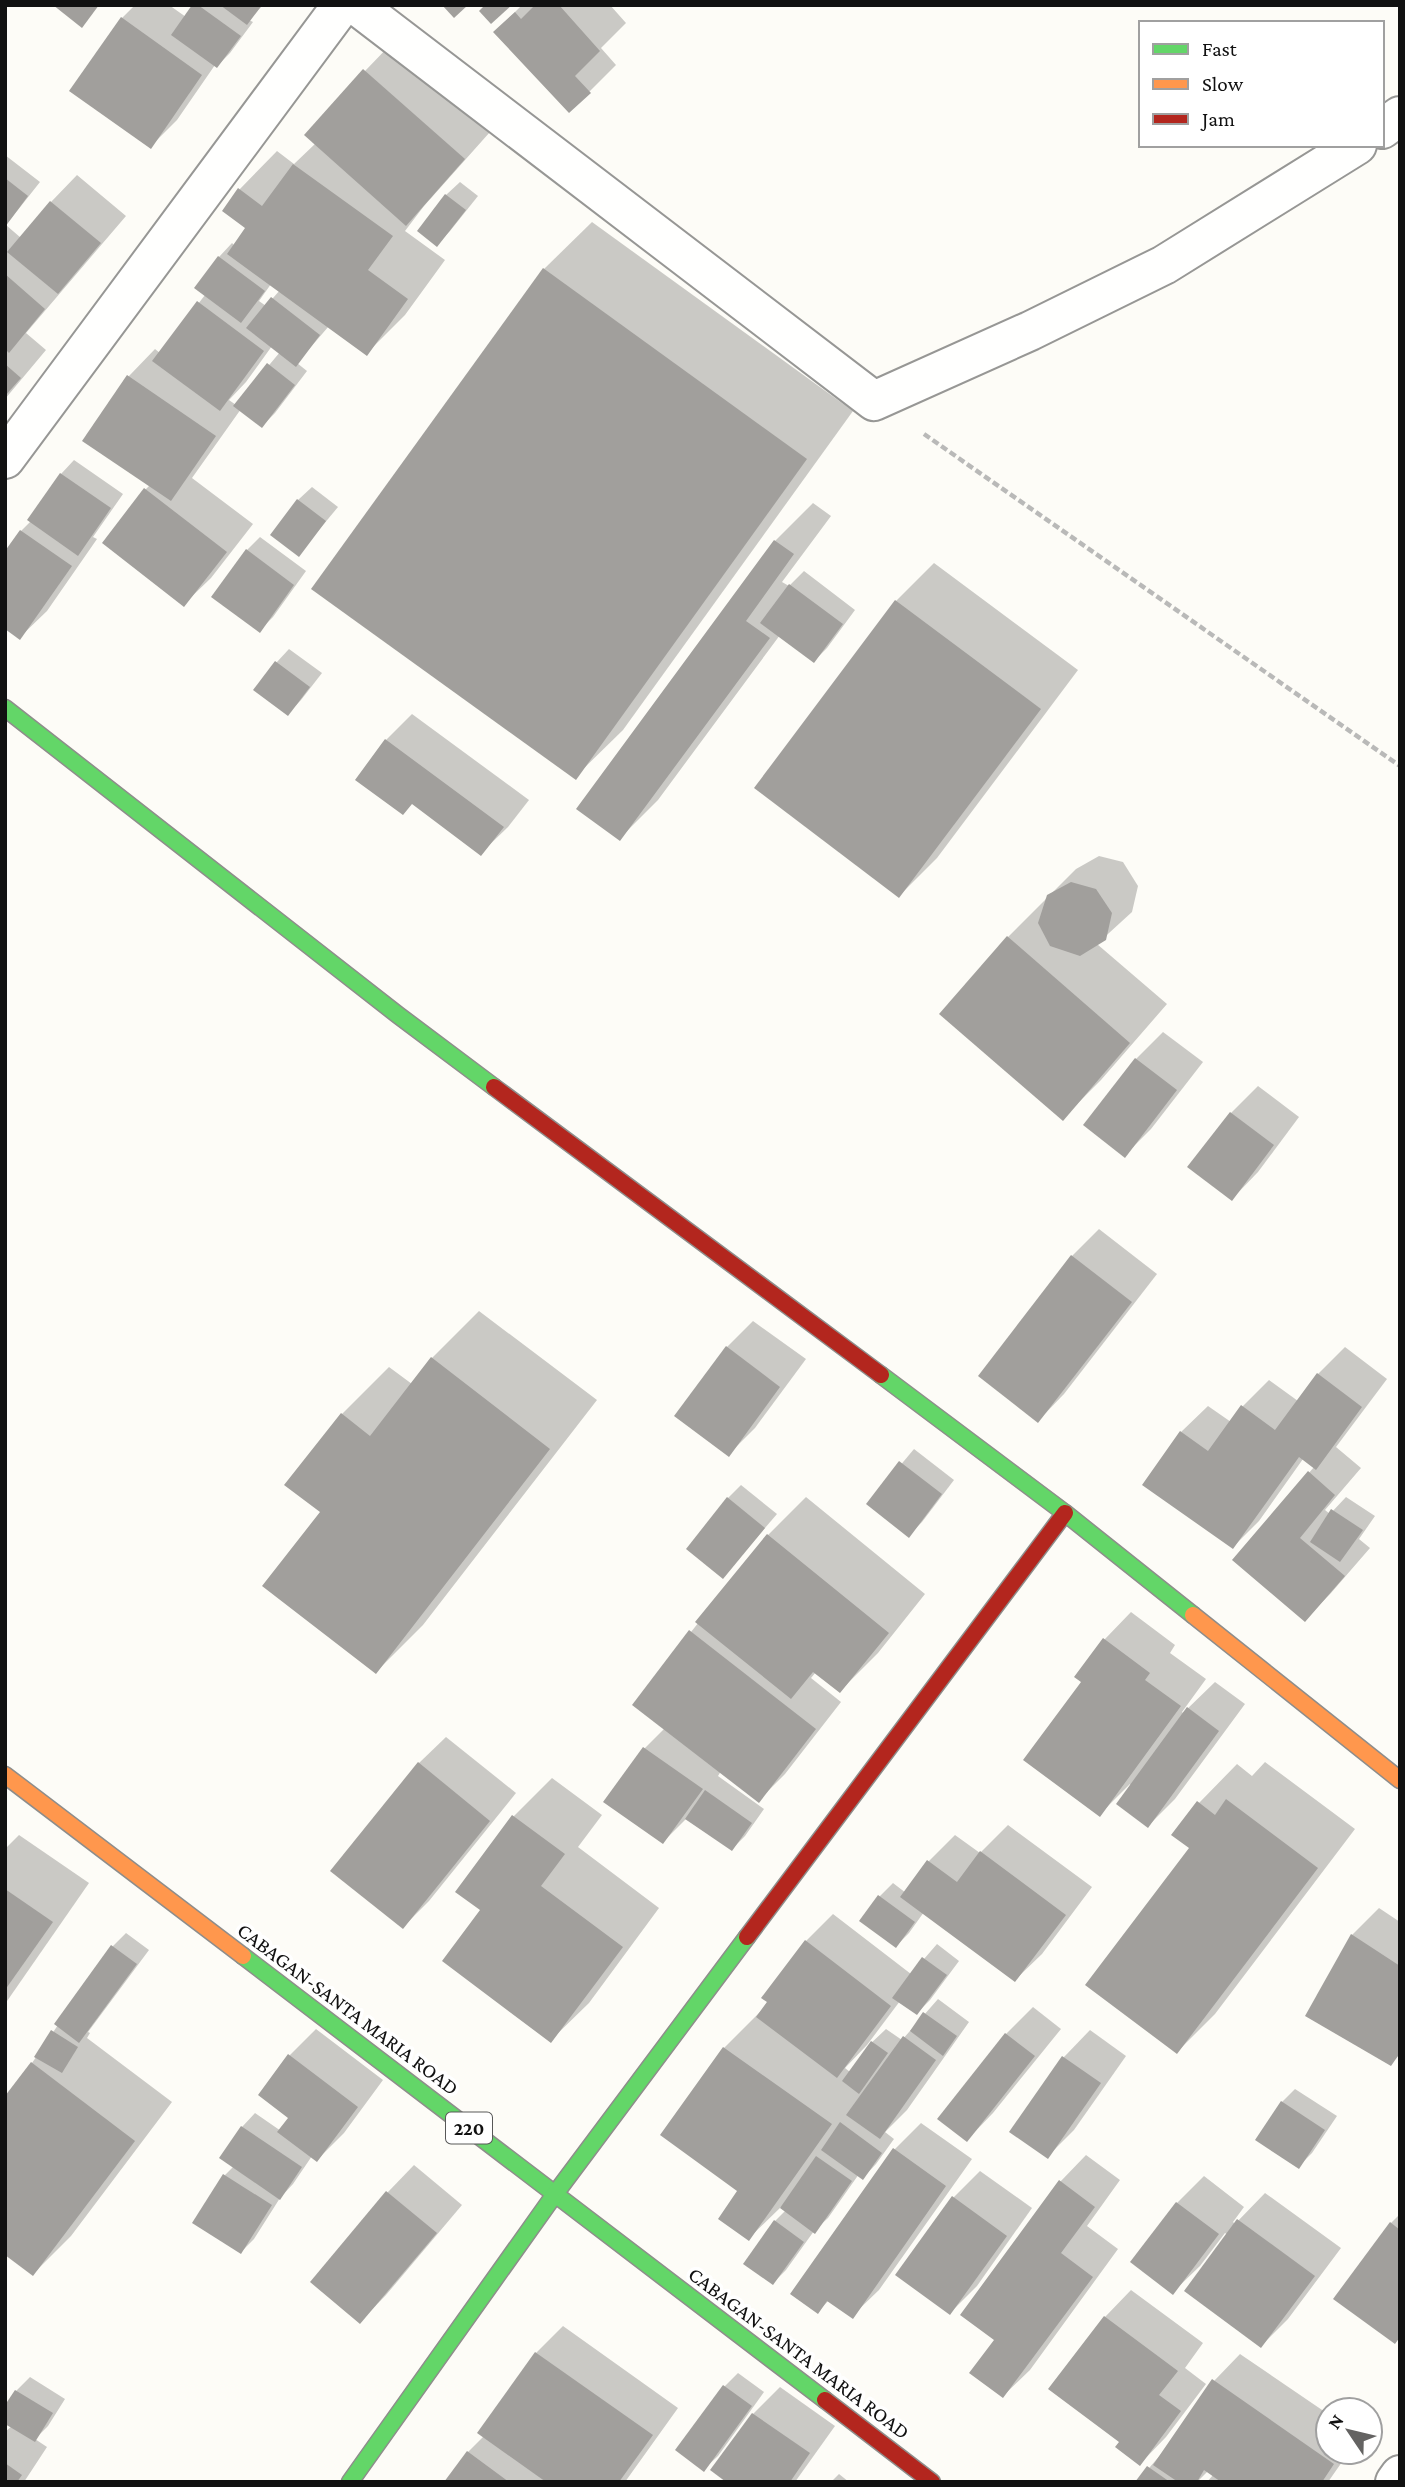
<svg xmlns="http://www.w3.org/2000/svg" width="1405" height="2487" font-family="'Crimson Pro',serif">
<rect width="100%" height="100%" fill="#fdfcf7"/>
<g fill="#0003" fill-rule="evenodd">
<polygon points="135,5 169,5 186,17 194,5 263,5 249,20 253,22 230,53 217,66 215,65 177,120 150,147 72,90 122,18"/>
<polygon points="522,5 610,5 626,23 601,48 616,65 589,92 495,32"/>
<path d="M391,44L490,132L424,206L405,231L445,260L405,315L367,353L329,326L297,363L307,371L275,413L262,426L241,409L192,478L253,524L211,578L184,604L145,490L150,485L85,440L129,376L155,349L160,353L205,295L196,288L219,257L232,243L235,246L247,228L239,190L277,151L294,164L316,143L365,71ZM271,284L280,290L266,306L259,301ZM272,346L280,352L236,405L229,400L246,382Z"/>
<polygon points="5,155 40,182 6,225 21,238 51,202 77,175 126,216 26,333 46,350 5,399"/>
<polygon points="460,182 478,196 450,231 437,245 446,195"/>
<polygon points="592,222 853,411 623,730 575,777 544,269"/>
<polygon points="74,460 123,494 93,537 97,539 47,611 20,637 21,531 31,521 29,520 61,474"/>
<polygon points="312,487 338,507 299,554 298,500"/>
<polygon points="813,503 831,516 782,582 789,586 804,571 855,610 827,648 814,661 780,635 658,800 619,839 775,541"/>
<polygon points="260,537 306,571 273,617 260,630 213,597 247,550"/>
<polygon points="934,563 1078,670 937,858 899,896 896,601"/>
<polygon points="289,649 322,673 301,700 288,714 276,663"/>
<polygon points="412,714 529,800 508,827 481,853 386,740"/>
<polygon points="1099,856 1123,862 1138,886 1132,912 1097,944 1167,1004 1101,1080 1063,1118 1008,937 1076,869"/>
<polygon points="1163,1032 1203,1062 1151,1129 1125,1155 1086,1125 1136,1059"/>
<polygon points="1258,1086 1299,1117 1258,1172 1232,1199 1190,1167 1231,1113"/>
<polygon points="1099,1229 1157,1274 1064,1394 1038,1421 980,1376 1072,1256"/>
<polygon points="479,1311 597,1400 423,1625 376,1672 322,1512 342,1414 389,1367 412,1384 432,1358"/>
<polygon points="753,1321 806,1359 755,1428 729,1454 727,1347"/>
<polygon points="1345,1347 1387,1379 1336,1447 1361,1468 1325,1510 1330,1514 1346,1497 1375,1516 1359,1539 1370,1548 1331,1593 1305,1620 1234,1560 1314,1467 1303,1459 1259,1521 1233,1547 1181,1432 1208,1406 1231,1422 1242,1407 1269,1380 1298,1401 1318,1374"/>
<polygon points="914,1449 954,1480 922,1522 909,1535 868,1504"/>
<polygon points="741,1485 777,1514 723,1577 728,1498"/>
<polygon points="806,1497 925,1594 878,1653 840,1691 816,1672 811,1678 841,1702 785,1774 759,1800 721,1771 718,1776 764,1809 745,1836 732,1849 687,1818 663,1842 606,1802 645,1748 665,1728 691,1632 768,1535"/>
<polygon points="1131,1612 1175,1645 1170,1653 1206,1679 1182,1712 1183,1713 1215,1682 1245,1704 1175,1799 1148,1826 1130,1784 1100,1814 1084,1682 1076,1676 1105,1639"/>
<polygon points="446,1737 516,1793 429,1901 403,1927 419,1763"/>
<polygon points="1265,1762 1355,1829 1215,2014 1177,2052 1191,1848 1199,1803 1237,1764 1252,1776"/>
<polygon points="552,1778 602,1815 578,1847 659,1908 589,2003 550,2041 482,1910 457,1891 514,1816"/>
<polygon points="1008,1825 1092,1887 1042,1954 1015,1980 924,1912 909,1933 896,1946 879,1897 893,1883 906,1893 929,1861 955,1835 980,1853"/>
<polygon points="19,1835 89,1883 5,2004 5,1849"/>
<polygon points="1379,1908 1400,1922 1400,2054 1391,2063 1308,2015 1352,1935"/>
<polygon points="833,1914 911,1974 937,1944 959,1961 930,2000 917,2013 900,2001 867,2045 845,2068 850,2072 869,2045 886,2029 902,2040 938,1999 969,2022 907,2110 885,2132 894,2139 876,2164 863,2178 859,2174 828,2218 814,2231 786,2270 773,2283 745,2264 775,2221 786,2210 781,2207 749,2238 739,2190 662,2135 724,2048 762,2010 806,1941"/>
<polygon points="126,1933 149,1950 88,2032 90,2033 87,2038 172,2102 71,2236 33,2274 32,2063 58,2025 56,2024 113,1946"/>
<polygon points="1033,2007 1061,2029 993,2113 967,2140 940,2119 1006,2034"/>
<polygon points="316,2029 383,2080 344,2133 317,2160 312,2156 293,2184 280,2198 254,2239 241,2252 225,2175 234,2166 222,2157 242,2127 255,2113 281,2131 291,2118 290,2055"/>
<polygon points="1090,2030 1126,2056 1074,2130 1047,2157 1011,2132 1064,2057"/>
<polygon points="1295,2089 1337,2116 1312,2153 1299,2166 1282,2102"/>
<polygon points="921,2123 972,2159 879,2290 852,2316 829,2300 818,2312 793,2294 895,2149"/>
<polygon points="1086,2155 1120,2180 1087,2226 1118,2249 1030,2370 1003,2396 996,2340 1060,2182"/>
<polygon points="414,2165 462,2205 386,2295 360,2322 312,2282 388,2192"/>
<polygon points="980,2171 1032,2208 977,2286 950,2313 954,2197"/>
<polygon points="1204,2176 1244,2207 1233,2222 1235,2224 1265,2193 1341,2248 1288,2319 1261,2346 1228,2235 1225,2233 1200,2266 1173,2292 1177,2203"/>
<polygon points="1400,2214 1400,2336 1391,2223"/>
<polygon points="1131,2290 1203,2343 1185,2368 1206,2384 1166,2437 1140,2464 1122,2442 1105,2317"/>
<polygon points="563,2326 678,2408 625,2482 446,2482 468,2452 484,2436 536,2353"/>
<polygon points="1240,2354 1328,2414 1328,2452 1349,2452 1328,2482 1207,2482 1213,2475 1208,2471 1197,2482 1137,2482 1162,2453 1214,2381"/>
<polygon points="738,2373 764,2392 718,2456 704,2469 678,2450 725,2386"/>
<polygon points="30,2377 65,2399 48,2426 35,2439 47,2447 24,2482 5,2482 5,2432 12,2426 5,2408 16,2391"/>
<polygon points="780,2387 835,2426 795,2482 729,2482 713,2470 753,2414"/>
<polygon points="839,2474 849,2482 831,2482"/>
</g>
<g fill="#a19f9c">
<polygon points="53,5 99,5 82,28"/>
<polygon points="192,5 198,5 241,36 217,68 171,35"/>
<polygon points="220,5 262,5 247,25"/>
<polygon points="442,5 468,5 454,18"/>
<polygon points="485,5 512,5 491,24 479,11"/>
<polygon points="535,5 559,5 600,51 575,76 591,93 569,113 493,32 515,12 521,19"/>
<polygon points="121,17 202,75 151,149 69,91"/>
<polygon points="363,69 465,159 406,226 304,135"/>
<polygon points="293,164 393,236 368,270 408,299 367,356 227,254 245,228 222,211 238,188 262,206"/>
<polygon points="5,178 28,196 5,227"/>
<polygon points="445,194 466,210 437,247 417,231"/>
<polygon points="50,201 101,243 58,294 7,252"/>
<polygon points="218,256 265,291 241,323 194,288"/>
<polygon points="543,268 807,459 576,780 311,589"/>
<polygon points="5,274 45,309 9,353 5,349"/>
<polygon points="271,297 320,335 296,367 246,328"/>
<polygon points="197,301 264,351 220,411 152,361"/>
<polygon points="267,363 295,385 262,428 233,406"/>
<polygon points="5,364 21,378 5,396"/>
<polygon points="127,375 216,436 171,501 82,441"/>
<polygon points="60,473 111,508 78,556 27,520"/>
<polygon points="144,488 227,552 184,607 102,543"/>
<polygon points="297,499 326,521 299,557 270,535"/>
<polygon points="20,530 72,566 20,640 5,629 5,551"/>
<polygon points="774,540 794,554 746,621 770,638 620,841 576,809"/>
<polygon points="246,549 294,585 260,633 211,597"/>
<polygon points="789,584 843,624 814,663 760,623"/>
<polygon points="895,600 1041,709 899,898 754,788"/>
<polygon points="275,661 310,687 288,716 253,690"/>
<polygon points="385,739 504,827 481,856 412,804 403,815 355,780"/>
<polygon points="1071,882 1096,889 1112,913 1106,940 1080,956 1050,946 1038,923 1047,895"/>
<polygon points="1007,936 1130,1043 1063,1121 939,1014"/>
<polygon points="1135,1058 1177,1090 1125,1158 1083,1125"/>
<polygon points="1230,1112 1274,1145 1232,1201 1187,1167"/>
<polygon points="1071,1255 1132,1302 1038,1423 978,1376"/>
<polygon points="726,1346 780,1387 729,1457 674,1416"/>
<polygon points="431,1357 550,1449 376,1674 262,1586 320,1512 284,1485 341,1413 370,1436"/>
<polygon points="1317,1373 1362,1407 1316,1470 1299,1457 1233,1549 1142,1485 1180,1431 1208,1451 1241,1405 1275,1430"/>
<polygon points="899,1461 942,1494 909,1538 866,1504"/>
<polygon points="1308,1471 1335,1495 1300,1538 1345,1576 1305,1622 1232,1560"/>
<polygon points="727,1497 765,1528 723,1579 686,1549"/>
<polygon points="1331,1509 1363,1530 1340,1562 1310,1542"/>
<polygon points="767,1534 889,1633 840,1693 813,1672 791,1699 695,1622"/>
<polygon points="689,1630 816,1729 759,1803 632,1705"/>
<polygon points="1103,1638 1150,1673 1145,1680 1181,1706 1100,1817 1023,1760 1081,1682 1074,1677"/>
<polygon points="1187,1707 1219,1731 1148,1828 1116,1804"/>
<polygon points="643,1747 703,1789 663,1844 603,1802"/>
<polygon points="418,1762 490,1821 403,1929 330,1871"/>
<polygon points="705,1790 752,1823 732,1851 685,1819"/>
<polygon points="1226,1799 1318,1868 1177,2054 1085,1985 1189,1848 1171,1835 1197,1801 1215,1815"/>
<polygon points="512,1815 565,1854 541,1886 623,1947 551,2043 442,1961 480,1910 455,1892"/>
<polygon points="980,1851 1066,1915 1015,1982 900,1897 927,1860 957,1882"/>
<polygon points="5,1889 53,1922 5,1990"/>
<polygon points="878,1895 915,1922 896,1948 859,1921"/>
<polygon points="1351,1934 1400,1966 1400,2053 1391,2066 1305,2016"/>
<polygon points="805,1940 891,2006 837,2078 756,2017 767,2002 761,1998"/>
<polygon points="111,1945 137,1964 79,2043 54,2024"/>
<polygon points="922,1957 947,1975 917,2015 892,1998"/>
<polygon points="923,2012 957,2036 943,2056 910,2031"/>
<polygon points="51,2030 78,2047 62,2073 34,2057"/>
<polygon points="1005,2033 1035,2056 967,2142 937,2119"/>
<polygon points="903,2036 936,2060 880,2139 846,2115"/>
<polygon points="871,2041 888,2053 859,2094 842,2081"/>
<polygon points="723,2047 832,2124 749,2241 718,2219 737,2191 660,2135"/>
<polygon points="288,2054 358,2107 317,2162 277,2132 288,2118 258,2095"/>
<polygon points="1062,2056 1101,2083 1048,2159 1009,2132"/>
<polygon points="31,2062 135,2141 33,2276 5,2255 5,2096"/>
<polygon points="1281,2101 1325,2130 1299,2169 1255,2140"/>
<polygon points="840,2122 882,2153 863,2180 821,2150"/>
<polygon points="241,2126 302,2167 280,2200 219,2158"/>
<polygon points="893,2148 946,2186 853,2319 827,2301 818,2314 790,2294"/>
<polygon points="816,2156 852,2181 815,2234 780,2208"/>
<polygon points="223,2174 272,2205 241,2254 192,2223"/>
<polygon points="1059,2180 1095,2207 1061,2253 1093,2277 1003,2398 969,2373 994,2340 960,2315"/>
<polygon points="386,2191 437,2233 360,2324 310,2282"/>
<polygon points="952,2196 1007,2236 950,2315 895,2275"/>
<polygon points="1176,2202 1219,2234 1173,2295 1130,2262"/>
<polygon points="1237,2219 1315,2276 1261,2348 1184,2291"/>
<polygon points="774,2220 804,2242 773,2285 743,2264"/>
<polygon points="1390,2222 1400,2230 1400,2337 1395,2344 1333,2299"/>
<polygon points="1104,2316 1178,2371 1159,2395 1181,2411 1140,2466 1115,2447 1119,2442 1048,2389"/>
<polygon points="535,2352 653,2435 619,2482 546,2482 477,2433"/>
<polygon points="1212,2379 1334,2464 1322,2482 1221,2482 1204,2470 1197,2482 1178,2482 1153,2465"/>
<polygon points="723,2385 752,2406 704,2472 675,2450"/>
<polygon points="15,2390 53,2413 35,2442 5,2424 5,2405"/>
<polygon points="752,2413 810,2453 790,2482 726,2482 710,2470"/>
<polygon points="467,2451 509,2482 444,2482"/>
<polygon points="5,2463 22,2475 17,2482 5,2482"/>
<polygon points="1147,2466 1170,2482 1135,2482"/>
</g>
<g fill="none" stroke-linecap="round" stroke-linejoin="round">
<defs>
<g id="street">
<polyline points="356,5 874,401 1030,331 1164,265 1357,145"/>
<polyline points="1382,129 1400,116"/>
<polyline points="5,459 342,5"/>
<polyline points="1395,2482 1400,2475"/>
</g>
<g id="fast">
<polyline points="5,708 398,1015 494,1087"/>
<polyline points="881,1375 1065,1513 1193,1615"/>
<polyline points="243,1956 825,2400"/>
<polyline points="350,2482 555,2194 747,1937"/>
</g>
<g id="slow">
<polyline points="1193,1615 1400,1780"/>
<polyline points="5,1775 243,1956"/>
</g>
<g id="jam">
<polyline points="494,1087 881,1375"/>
<polyline points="747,1937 1065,1513"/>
<polyline points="825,2400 932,2482"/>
</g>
</defs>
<use href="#street" stroke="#979795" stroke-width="42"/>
<use href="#fast" stroke="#8e8d8b" stroke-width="19"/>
<use href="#slow" stroke="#8e8d8b" stroke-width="19"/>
<use href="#jam" stroke="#8e8d8b" stroke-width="19"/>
<polyline stroke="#b9b9b8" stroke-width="4.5" stroke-dasharray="7 3.5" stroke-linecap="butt" points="924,434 1400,766"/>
<use href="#street" stroke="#fffffe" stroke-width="38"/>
<use href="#fast" stroke="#63d668" stroke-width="16"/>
<use href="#slow" stroke="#ff974d" stroke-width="16"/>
<use href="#jam" stroke="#b3261e" stroke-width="16"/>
</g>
<g text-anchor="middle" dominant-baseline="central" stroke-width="7" stroke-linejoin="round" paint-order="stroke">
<rect fill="#fff" stroke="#585858" stroke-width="2" x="446" y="2112.5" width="46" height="31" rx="5"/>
<g font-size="19" font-weight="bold" fill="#111">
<text x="469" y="2128">220</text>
</g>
<g font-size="21" fill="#111" stroke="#fff">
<text transform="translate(348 2009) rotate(37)">CABAGAN-SANTA MARIA ROAD</text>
<text transform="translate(799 2353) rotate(37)">CABAGAN-SANTA MARIA ROAD</text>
</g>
</g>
<rect width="1405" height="2487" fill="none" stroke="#111111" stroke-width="14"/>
<rect x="1139" y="21" width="245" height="126" fill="#ffffff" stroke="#a0a0a0" stroke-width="2"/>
<rect x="1153" y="44" width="35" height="10" fill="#63d668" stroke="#a0a0a0" stroke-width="2"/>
<text x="1202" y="56" font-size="21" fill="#111111">Fast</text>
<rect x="1153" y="79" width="35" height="10" fill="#ff974d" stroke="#a0a0a0" stroke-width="2"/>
<text x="1202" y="91" font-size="21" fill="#111111">Slow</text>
<rect x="1153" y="114" width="35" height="10" fill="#b3261e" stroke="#a0a0a0" stroke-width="2"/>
<text x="1202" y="126" font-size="21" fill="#111111">Jam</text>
<g transform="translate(1349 2431) rotate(305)"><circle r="33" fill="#ffffff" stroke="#a0a0a0" stroke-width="2"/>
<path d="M0-5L12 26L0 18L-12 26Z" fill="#646362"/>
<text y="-10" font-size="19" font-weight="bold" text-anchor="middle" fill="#111111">N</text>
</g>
</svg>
